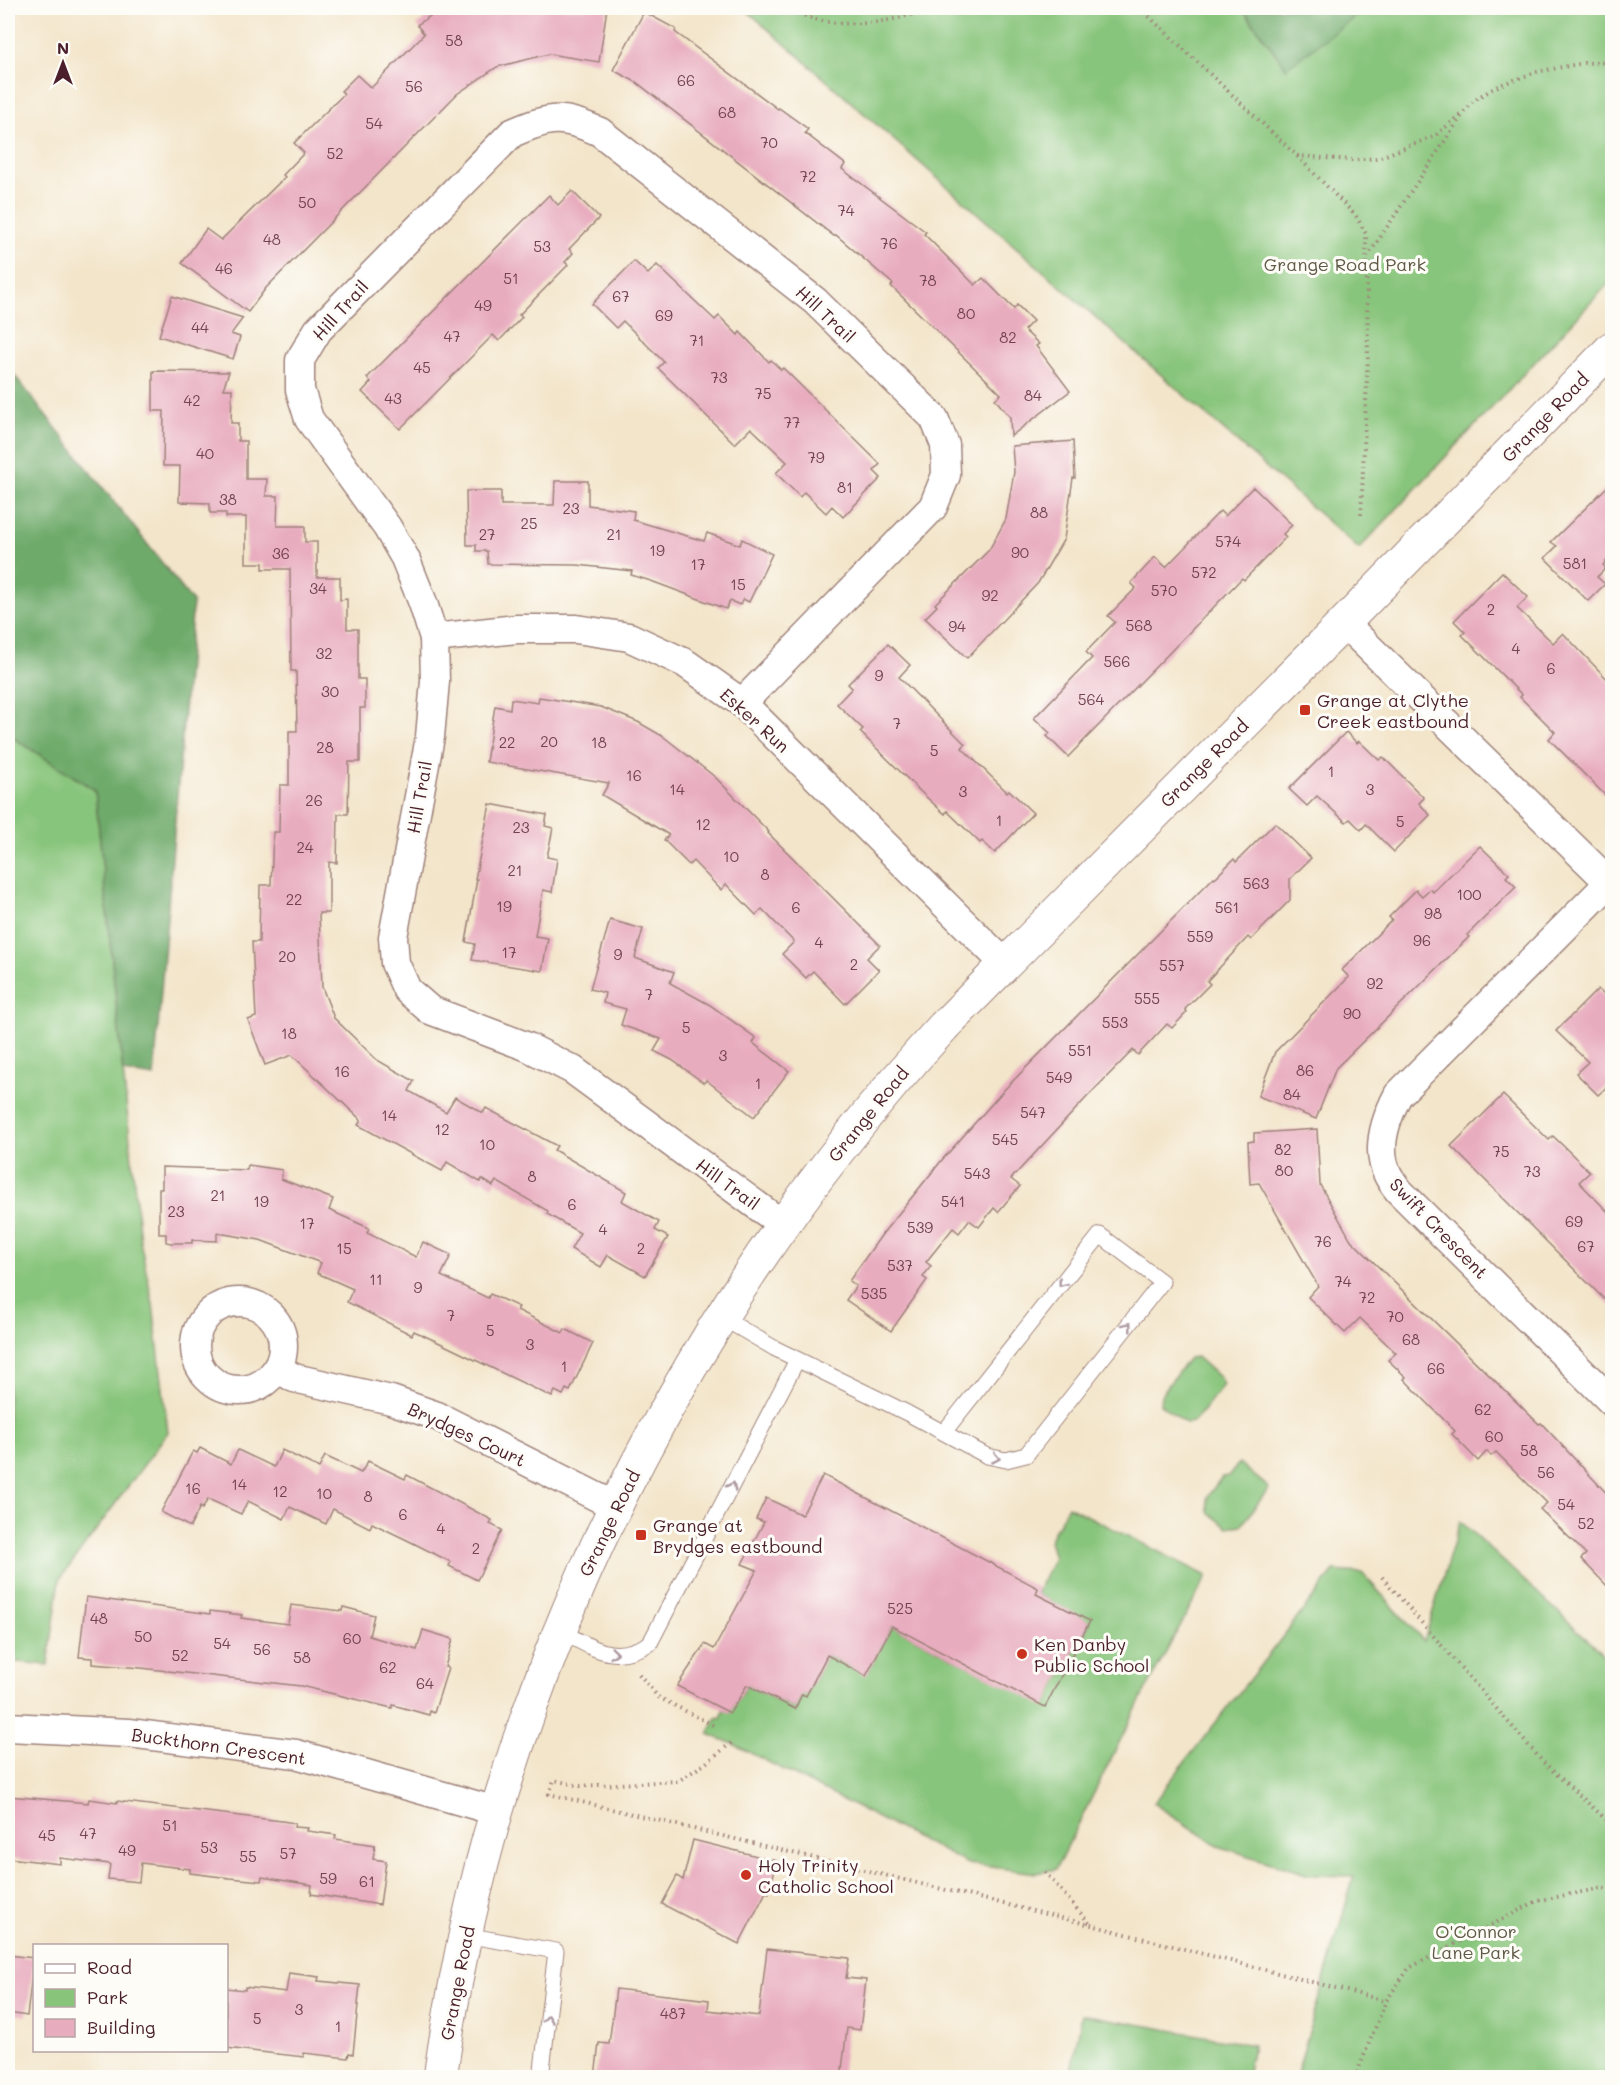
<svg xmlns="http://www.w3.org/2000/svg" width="1620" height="2085" font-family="Mali,sans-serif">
<rect width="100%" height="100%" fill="#fdfcf7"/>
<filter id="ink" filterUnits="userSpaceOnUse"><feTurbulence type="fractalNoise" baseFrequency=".0167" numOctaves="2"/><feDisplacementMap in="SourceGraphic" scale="12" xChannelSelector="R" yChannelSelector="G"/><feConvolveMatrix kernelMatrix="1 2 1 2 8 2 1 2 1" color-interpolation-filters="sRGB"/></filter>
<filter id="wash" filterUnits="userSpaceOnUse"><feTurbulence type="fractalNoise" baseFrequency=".008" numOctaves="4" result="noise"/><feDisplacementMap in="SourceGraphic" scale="24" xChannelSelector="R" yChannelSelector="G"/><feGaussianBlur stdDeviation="1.35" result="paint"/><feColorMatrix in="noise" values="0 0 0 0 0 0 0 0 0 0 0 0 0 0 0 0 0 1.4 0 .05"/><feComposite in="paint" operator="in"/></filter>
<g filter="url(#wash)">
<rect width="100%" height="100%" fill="#f3e5ca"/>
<g fill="#88c57b" stroke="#697253" stroke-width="1.5">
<polygon points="744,8 1242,8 1286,67 1367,8 1612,8 1612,280 1359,549"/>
<polygon points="8,727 12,737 95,790 140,1241 153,1304 168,1432 60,1579 48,1665 8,1661"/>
<polygon points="1197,1357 1220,1378 1223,1385 1194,1422 1186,1423 1160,1404 1161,1395 1189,1358"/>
<polygon points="1239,1463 1269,1488 1242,1525 1227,1527 1208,1512 1207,1497 1222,1477 1229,1476"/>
<polygon points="1068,1506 1207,1576 1142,1697 1056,1869 1036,1873 968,1864 731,1743 708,1734 717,1717 721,1718 724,1710 730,1712 747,1685 795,1709 802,1694 806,1695 827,1655 866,1675 892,1626 1045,1706 1090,1622 1036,1594 1054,1558 1049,1541"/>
<polygon points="1460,1521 1612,1662 1612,2077 1296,2077 1354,1876 1309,1875 1218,1846 1153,1803 1334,1571 1362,1573 1424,1641"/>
<polygon points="1082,2014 1253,2045 1247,2077 1070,2077"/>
</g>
<g fill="#6eaa6b" stroke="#5c644b" stroke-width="1.5">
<polygon points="1242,8 1367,8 1286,68"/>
<polygon points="8,367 193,602 154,1077 123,1072 95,790 12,737 8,727"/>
</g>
<g id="blocks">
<g fill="#e8acbf">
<polygon points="442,8 457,8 462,15 492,8 607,8 599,62 549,54 497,67 457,94 266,288 248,312 182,263 206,229 221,240 285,177 283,175 304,153 294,143 344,94 341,91 357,75 371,88 424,34 417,25"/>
<polygon points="644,12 676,29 675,32 778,109 779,108 808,129 805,133 845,164 842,169 926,232 924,234 975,285 983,278 1014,309 1017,305 1033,321 1024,330 1039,344 1036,346 1070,391 1011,436 1010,417 995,399 1001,394 891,286 893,284 836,235 834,236 636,82 613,70"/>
<polygon points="572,191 599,218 569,249 573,253 565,262 568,265 519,315 522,317 499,341 493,335 400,429 362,392 371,382 367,378 549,195 558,205"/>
<polygon points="634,261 648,274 657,265 715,320 719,316 738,335 740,332 769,362 771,360 781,370 783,368 880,464 874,471 881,478 843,517 832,506 826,513 804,492 800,497 776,473 787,462 751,428 735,444 658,368 664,362 623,321 616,328 592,304"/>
<polygon points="172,296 243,318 231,334 240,337 233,359 159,336"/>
<polygon points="153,371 229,372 223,389 232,389 231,423 238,423 238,441 246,441 246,479 267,479 266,496 278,496 277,526 305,526 305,542 317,542 317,577 340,577 340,600 347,599 347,629 358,629 358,679 365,679 365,708 360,708 360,762 349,762 348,814 338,814 337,863 329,862 329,913 319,913 322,987 334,1018 377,1060 414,1081 409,1091 446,1112 455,1097 483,1113 486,1108 557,1146 554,1150 626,1192 622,1201 659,1222 655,1230 668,1237 645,1276 608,1255 601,1267 571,1249 580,1233 547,1214 548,1211 496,1181 493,1186 482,1179 480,1182 447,1162 442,1171 358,1125 361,1120 292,1055 265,1065 248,1020 256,1017 252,942 259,942 260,885 271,885 273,832 279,832 280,785 289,785 289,731 297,731 296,671 291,671 290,569 263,569 263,563 246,563 246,517 226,517 226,513 210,513 210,503 179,502 180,466 163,466 164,411 153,411"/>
<polygon points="1073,441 1075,478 1073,478 1064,539 1038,583 967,658 925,618 937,606 935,604 989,550 1006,519 1014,472 1012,446"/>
<polygon points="555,481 588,481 588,505 634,511 633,520 704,541 707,533 740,545 742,539 772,554 749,602 743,599 740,605 730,601 726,609 651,581 631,575 632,571 577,565 488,564 487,551 476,551 476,545 467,545 466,491 501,491 501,505 554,505"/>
<polygon points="1612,482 1612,555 1603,565 1606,568 1597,577 1605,584 1588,601 1545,558 1557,546 1551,542"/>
<polygon points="1253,487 1292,525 1283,534 1286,537 1244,580 1242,578 1068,757 1047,736 1050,733 1034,718 1092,658 1086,652 1115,622 1108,616 1136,588 1131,583 1155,557 1166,567 1220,511 1225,516"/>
<polygon points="1502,572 1528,597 1517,608 1553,643 1563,633 1612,684 1612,802 1549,739 1555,732 1520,697 1522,695 1462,635 1465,632 1454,621"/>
<polygon points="888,644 910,665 899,677 965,744 962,748 1007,792 1009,790 1033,813 995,853 982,841 980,843 947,811 945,814 924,795 860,732 863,729 837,704 852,688 848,684"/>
<polygon points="539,697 601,707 638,722 664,737 715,777 769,832 768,833 880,945 867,958 879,970 845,1004 813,971 806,978 782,954 794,942 762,909 756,915 726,884 721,890 693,861 689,865 664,840 669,835 602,795 609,783 486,762 495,706 510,709 511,699 538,703"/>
<polygon points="1346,732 1357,743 1359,741 1379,760 1383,757 1424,798 1419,803 1430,815 1394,852 1366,824 1361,830 1350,819 1346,822 1317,796 1307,806 1289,789"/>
<polygon points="490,804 547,815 545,826 553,828 547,857 557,859 552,892 543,890 535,936 548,938 542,971 472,960 475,944 466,942 477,879 475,879"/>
<polygon points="1275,823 1311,858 1290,879 1290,900 1251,940 1248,937 1207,981 1210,984 1185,1009 1187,1012 1172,1028 1167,1024 1138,1055 1133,1050 1088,1096 1011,1179 1020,1186 998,1212 994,1208 979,1227 969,1220 959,1233 953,1228 926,1262 931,1266 923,1277 927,1280 891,1331 846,1300 856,1286 849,1281 883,1233 942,1160 1005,1089 1214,877 1215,878 1234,859 1236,862"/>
<polygon points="1480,846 1509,874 1506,877 1516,887 1467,935 1469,937 1336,1068 1316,1119 1258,1096 1275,1052 1349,977 1342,970 1392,920 1389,917 1416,890 1422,896 1430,889 1433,892"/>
<polygon points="610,920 643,929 635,958 674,972 670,983 710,1005 756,1038 753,1043 789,1071 754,1117 706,1080 704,1083 672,1060 654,1051 661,1039 621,1025 626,1009 603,1003 605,993 590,989"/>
<polygon points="1598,989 1612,1003 1612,1086 1610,1084 1598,1095 1576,1073 1588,1062 1556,1031"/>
<polygon points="1503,1095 1549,1140 1553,1136 1590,1172 1579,1182 1612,1216 1612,1307 1451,1146"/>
<polygon points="1317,1129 1320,1185 1351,1240 1539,1424 1541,1423 1612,1499 1612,1591 1581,1559 1586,1554 1540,1509 1547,1503 1496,1452 1491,1456 1487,1451 1478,1461 1452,1434 1455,1431 1404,1379 1406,1377 1388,1360 1396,1353 1360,1318 1345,1333 1308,1297 1318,1286 1259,1183 1250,1184 1248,1142 1254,1141 1254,1133"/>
<polygon points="248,1165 282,1170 281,1179 333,1199 329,1210 369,1228 367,1233 416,1257 423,1242 451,1255 441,1276 488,1298 490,1294 519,1307 517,1310 563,1333 565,1329 593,1343 570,1391 566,1389 563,1395 555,1391 552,1397 440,1343 414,1331 412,1335 347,1302 353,1289 317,1273 321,1263 260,1240 217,1233 217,1241 192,1240 192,1243 171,1243 166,1242 166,1234 159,1234 159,1189 162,1189 162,1167 247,1170"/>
<polygon points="200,1448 231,1464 238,1450 274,1467 282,1450 319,1468 325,1456 361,1473 368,1461 405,1479 407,1475 492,1520 490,1524 502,1530 477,1580 449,1566 451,1562 407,1540 372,1523 370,1528 333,1509 326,1524 290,1507 284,1519 248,1501 241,1514 208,1499 202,1509 200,1507 190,1527 161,1512 193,1451 197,1453"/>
<polygon points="823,1475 1038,1588 1036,1594 1090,1621 1045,1707 892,1626 866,1676 827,1655 806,1696 802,1694 795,1709 747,1685 730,1713 677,1686 705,1644 714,1649 757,1570 742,1564 764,1522 756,1519 766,1498 802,1515"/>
<polygon points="86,1597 210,1614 210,1611 242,1615 241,1618 288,1624 291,1605 342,1611 343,1607 374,1615 369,1636 417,1650 423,1630 453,1639 445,1667 448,1668 434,1713 430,1711 429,1715 393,1705 392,1708 301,1686 141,1668 92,1664 92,1658 79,1657"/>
<polygon points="8,1796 88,1803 89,1799 117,1803 117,1801 282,1821 295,1823 294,1827 308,1828 307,1831 336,1835 335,1839 375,1845 373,1859 386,1861 380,1905 311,1894 312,1885 262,1877 261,1881 230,1878 190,1873 190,1869 141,1863 139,1882 108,1879 110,1864 60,1858 60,1864 8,1858"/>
<polygon points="693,1840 777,1861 769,1893 766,1892 739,1944 662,1904 677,1876 683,1880"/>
<polygon points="767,1949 849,1958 846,1978 866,1980 860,2030 847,2028 841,2078 595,2078 599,2043 609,2044 616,1989 709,2000 708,2010 759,2016"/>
<polygon points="8,1955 34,1958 27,2016 8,2013"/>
<polygon points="289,1973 319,1977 318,1981 360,1985 353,2054 349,2053 348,2058 304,2053 304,2057 226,2048 226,1988 245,1990 245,1987 286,1992"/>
</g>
</g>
</g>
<g filter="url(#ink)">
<use href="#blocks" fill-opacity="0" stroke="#9e827a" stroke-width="1.5"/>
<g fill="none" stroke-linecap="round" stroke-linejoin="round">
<defs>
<g id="service">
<polyline points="721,1317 774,1348 907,1413 987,1456 1006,1460 1026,1455 1162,1282 1100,1235 944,1432"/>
<path d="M560,1631C594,1648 613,1665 650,1643L797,1360"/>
<polyline points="465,1935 556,1951 541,2078"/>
</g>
<g id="minor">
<polyline points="1344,623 1612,885"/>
<polyline points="434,638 517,629 576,629 629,637 685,663 742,703 1005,964"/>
<path d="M742,703L933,507L946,475L945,445L934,418L815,301L600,132C562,115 551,116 512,133L318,330L300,360V390L309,419L387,527L405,558L423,603L434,638L435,681L430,737L393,937L395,963L407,990L430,1010L528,1047L573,1070L782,1224"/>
<path d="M1612,880L1398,1095C1386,1118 1375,1150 1388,1175C1391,1181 1395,1186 1399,1191L1612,1402"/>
<circle cx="239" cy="1346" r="44"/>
<polyline points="279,1369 294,1378 391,1400 437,1416 615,1506"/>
<polyline points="8,1727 129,1733 296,1754 496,1811"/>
</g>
<path id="tertiary" d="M440,2078C453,1987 471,1897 497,1810C584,1518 738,1250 944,1026L1344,623L1612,348"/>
</defs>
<use href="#service" stroke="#9e827a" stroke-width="17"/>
<use href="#minor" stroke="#9e827a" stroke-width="31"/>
<use href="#tertiary" stroke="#9e827a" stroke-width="35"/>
<g stroke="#9e827a" stroke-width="4" stroke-dasharray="1.5 4.5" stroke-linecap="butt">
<path d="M788,8C831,33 887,24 932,8"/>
<polyline points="1140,8 1297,156 1356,216 1366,234 1368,356 1361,515"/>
<polyline points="1297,156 1351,160 1378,158 1435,136 1465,111 1475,99 1500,85 1536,72 1584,63 1612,62"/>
<polyline points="1367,257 1463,114"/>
<polyline points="1382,1577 1543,1762 1612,1825"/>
<polyline points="639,1674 658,1697 713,1725"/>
<polyline points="731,1743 706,1763 678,1781 580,1786 554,1780 549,1794 1091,1925 1386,2001"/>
<polyline points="1045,1872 1090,1924"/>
<polyline points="1355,2078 1386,2001 1409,1968 1537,1901 1601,1888 1612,1891"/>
</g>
<use href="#service" stroke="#fff" stroke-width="15"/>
<use href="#minor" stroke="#fff" stroke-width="28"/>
<use href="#tertiary" stroke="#fff" stroke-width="33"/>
</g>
<defs><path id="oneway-chevron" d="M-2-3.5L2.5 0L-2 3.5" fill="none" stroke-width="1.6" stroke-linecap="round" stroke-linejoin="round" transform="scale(1.5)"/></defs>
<g stroke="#ae9aa0">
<use href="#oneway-chevron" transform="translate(1062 1283) rotate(128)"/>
<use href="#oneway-chevron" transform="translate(1128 1326) rotate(-52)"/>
<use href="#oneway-chevron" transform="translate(996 1458) rotate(11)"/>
<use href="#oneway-chevron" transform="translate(732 1486) rotate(-63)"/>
<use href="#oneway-chevron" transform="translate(614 1653) rotate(6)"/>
<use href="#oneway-chevron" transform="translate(548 2019) rotate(-83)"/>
</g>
</g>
<g fill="#c8321e" stroke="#fdfcf7" stroke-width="2">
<rect x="1299" y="704" width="12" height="12" rx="3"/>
<rect x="635" y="1529" width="12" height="12" rx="3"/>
<circle cx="1022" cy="1654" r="6"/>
<circle cx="746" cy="1875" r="6"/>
</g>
<g text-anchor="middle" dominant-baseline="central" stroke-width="6" stroke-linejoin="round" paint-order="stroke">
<g font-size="15" fill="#724250">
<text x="454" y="40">58</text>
<text x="686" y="80">66</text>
<text x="414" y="86">56</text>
<text x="727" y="112">68</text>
<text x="374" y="123">54</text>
<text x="769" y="142">70</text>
<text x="335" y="153">52</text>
<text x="808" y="176">72</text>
<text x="307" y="202">50</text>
<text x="846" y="210">74</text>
<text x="272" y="239">48</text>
<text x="889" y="243">76</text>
<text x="542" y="246">53</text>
<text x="224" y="268">46</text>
<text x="511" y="278">51</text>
<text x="928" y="280">78</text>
<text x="621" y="296">67</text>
<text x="483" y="305">49</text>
<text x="966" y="313">80</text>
<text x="664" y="315">69</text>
<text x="200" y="327">44</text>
<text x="452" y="336">47</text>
<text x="1008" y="337">82</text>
<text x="697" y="340">71</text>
<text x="422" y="367">45</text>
<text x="719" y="377">73</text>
<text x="763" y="393">75</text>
<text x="1033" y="395">84</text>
<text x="393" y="398">43</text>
<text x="192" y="400">42</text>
<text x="792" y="422">77</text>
<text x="205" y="453">40</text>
<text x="816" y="457">79</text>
<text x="845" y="487">81</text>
<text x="228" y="499">38</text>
<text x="571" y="508">23</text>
<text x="1039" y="512">88</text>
<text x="529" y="523">25</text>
<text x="487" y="534">27</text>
<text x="614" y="534">21</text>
<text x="1228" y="541">574</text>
<text x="657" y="550">19</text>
<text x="1020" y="552">90</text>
<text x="281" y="553">36</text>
<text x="1575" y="563">581</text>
<text x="698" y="564">17</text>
<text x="1204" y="572">572</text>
<text x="738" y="584">15</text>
<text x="318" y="588">34</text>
<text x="1164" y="590">570</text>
<text x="990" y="595">92</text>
<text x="1491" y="609">2</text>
<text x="1139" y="625">568</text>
<text x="957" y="626">94</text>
<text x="1516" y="648">4</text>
<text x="324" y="653">32</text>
<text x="1117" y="661">566</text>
<text x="1551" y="668">6</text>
<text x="879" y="675">9</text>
<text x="330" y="691">30</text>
<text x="1091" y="699">564</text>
<text x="897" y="723">7</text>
<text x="549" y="741">20</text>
<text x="507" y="742">22</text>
<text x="599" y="742">18</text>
<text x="325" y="747">28</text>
<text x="934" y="750">5</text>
<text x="1331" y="771">1</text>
<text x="634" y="775">16</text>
<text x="677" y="789">14</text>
<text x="1370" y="789">3</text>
<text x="963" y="791">3</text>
<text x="314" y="800">26</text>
<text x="999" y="820">1</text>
<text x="1400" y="821">5</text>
<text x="703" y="824">12</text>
<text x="521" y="827">23</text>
<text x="305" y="847">24</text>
<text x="731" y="856">10</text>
<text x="515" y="870">21</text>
<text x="765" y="874">8</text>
<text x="1256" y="883">563</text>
<text x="1469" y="894">100</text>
<text x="294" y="899">22</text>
<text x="504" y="906">19</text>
<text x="796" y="907">6</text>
<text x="1227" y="907">561</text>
<text x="1433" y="913">98</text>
<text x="1200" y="936">559</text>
<text x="1422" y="940">96</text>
<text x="819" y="942">4</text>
<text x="509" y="952">17</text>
<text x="618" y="954">9</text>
<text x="287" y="956">20</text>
<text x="854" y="964">2</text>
<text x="1172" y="965">557</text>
<text x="1375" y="983">92</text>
<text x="649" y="994">7</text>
<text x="1147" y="998">555</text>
<text x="1352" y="1013">90</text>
<text x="1115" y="1022">553</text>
<text x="686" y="1027">5</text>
<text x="289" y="1033">18</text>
<text x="1080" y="1050">551</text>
<text x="723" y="1055">3</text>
<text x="1305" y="1070">86</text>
<text x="342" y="1071">16</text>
<text x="1059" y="1077">549</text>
<text x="758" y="1083">1</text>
<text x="1292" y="1094">84</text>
<text x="1033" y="1112">547</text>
<text x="389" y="1115">14</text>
<text x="442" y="1129">12</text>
<text x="1005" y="1139">545</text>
<text x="487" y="1144">10</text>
<text x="1283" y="1149">82</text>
<text x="1501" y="1151">75</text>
<text x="1284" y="1170">80</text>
<text x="1532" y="1171">73</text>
<text x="977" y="1173">543</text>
<text x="532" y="1176">8</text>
<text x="218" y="1195">21</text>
<text x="261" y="1201">19</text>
<text x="953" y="1201">541</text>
<text x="572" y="1204">6</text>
<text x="176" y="1211">23</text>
<text x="1574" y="1221">69</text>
<text x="307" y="1223">17</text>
<text x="920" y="1227">539</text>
<text x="603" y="1229">4</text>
<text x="1323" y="1241">76</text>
<text x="1586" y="1246">67</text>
<text x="344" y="1248">15</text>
<text x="641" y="1248">2</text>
<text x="900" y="1265">537</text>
<text x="376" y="1279">11</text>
<text x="1343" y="1281">74</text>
<text x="418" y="1287">9</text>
<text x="874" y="1293">535</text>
<text x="1367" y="1297">72</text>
<text x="451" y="1315">7</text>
<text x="1395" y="1316">70</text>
<text x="490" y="1330">5</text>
<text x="1411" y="1339">68</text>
<text x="530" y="1344">3</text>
<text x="564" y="1366">1</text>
<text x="1436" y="1368">66</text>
<text x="1483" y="1409">62</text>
<text x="1494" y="1436">60</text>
<text x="1529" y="1450">58</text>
<text x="1546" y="1472">56</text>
<text x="239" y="1484">14</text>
<text x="193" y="1488">16</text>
<text x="280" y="1491">12</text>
<text x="324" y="1493">10</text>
<text x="368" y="1496">8</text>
<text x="1566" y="1504">54</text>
<text x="403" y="1514">6</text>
<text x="1586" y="1523">52</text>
<text x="441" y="1528">4</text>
<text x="476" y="1548">2</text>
<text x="900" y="1608">525</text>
<text x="99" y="1618">48</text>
<text x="143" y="1636">50</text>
<text x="352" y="1638">60</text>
<text x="222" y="1643">54</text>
<text x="262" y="1649">56</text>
<text x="180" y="1655">52</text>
<text x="302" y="1657">58</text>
<text x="388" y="1667">62</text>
<text x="425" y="1683">64</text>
<text x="170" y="1825">51</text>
<text x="88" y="1833">47</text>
<text x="47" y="1835">45</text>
<text x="209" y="1847">53</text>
<text x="127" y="1850">49</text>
<text x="288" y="1853">57</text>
<text x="248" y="1856">55</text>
<text x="328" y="1878">59</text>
<text x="367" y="1881">61</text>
<text x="299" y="2009">3</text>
<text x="673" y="2013">487</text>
<text x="257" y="2018">5</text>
<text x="338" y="2026">1</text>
</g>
<g font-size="18" fill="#605947" stroke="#fdfcf7">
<text x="1345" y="264">Grange Road Park</text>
<text x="1476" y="1931">O'Connor<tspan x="1476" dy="21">Lane Park</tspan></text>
</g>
<g font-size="18" fill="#4a1f2b" stroke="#fdfcf7">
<text transform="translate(340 310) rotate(-48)">Hill Trail</text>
<text transform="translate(826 314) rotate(43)">Hill Trail</text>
<text transform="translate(1545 417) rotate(-46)">Grange Road</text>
<text transform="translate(755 720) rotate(42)">Esker Run</text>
<text transform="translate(1204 763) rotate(-45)">Grange Road</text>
<text transform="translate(419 797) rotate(-80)">Hill Trail</text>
<text transform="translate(868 1114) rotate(-51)">Grange Road</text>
<text transform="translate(728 1184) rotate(36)">Hill Trail</text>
<text transform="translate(1439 1228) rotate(46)">Swift Crescent</text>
<text transform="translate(467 1434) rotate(25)">Brydges Court</text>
<text transform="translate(609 1523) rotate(-64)">Grange Road</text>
<text transform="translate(219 1746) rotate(8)">Buckthorn Crescent</text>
<text transform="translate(457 1983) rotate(-79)">Grange Road</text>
</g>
<g font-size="18" fill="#4a1f2b" stroke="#fdfcf7" text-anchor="start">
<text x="1317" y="700">Grange at Clythe<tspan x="1317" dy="21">Creek eastbound</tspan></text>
<text x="653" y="1525">Grange at<tspan x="653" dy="21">Brydges eastbound</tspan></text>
<text x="1034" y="1644">Ken Danby<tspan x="1034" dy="21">Public School</tspan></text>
<text x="758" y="1865">Holy Trinity<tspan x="758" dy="21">Catholic School</tspan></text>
</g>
</g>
<rect width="1620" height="2085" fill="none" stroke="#fdfcf7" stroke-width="30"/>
<rect x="33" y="1944" width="195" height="108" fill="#fdfcf7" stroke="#b5a4a5" stroke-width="1.5"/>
<rect x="45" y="1964" width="30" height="9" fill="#ffffff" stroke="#b5a4a5" stroke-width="1.5"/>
<text x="87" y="1974" font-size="18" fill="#4a1f2b">Road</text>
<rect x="45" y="1989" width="30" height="18" fill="#88c57b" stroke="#b5a4a5" stroke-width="1.5"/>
<text x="87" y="2004" font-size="18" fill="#4a1f2b">Park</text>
<rect x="45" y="2019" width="30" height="18" fill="#e8acbf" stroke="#b5a4a5" stroke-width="1.5"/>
<text x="87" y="2034" font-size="18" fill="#4a1f2b">Building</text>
<g transform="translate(63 63)" stroke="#fdfcf7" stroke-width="4.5" paint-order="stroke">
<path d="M0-4.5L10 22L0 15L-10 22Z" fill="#4a1f2b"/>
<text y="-9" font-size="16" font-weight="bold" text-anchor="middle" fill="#4a1f2b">N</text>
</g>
</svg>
